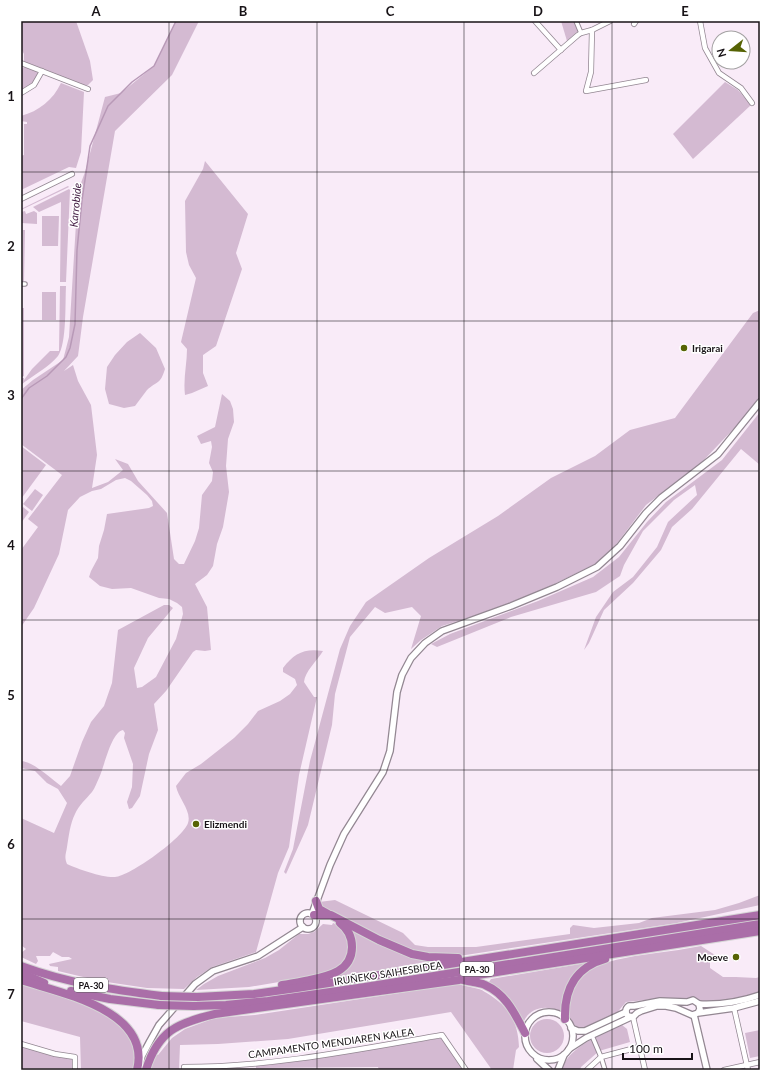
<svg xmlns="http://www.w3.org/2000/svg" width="781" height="1091" font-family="Lato,sans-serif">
<rect width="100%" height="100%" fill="#f9ebf8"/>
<g fill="#d4bad2">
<polygon points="21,21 76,21 90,61 93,80 88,85 84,86 26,63 24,61 24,54 21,48"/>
<path d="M176,21H199L172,75L115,131L83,317L78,356L64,371L73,365L78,381L91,405L97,455L92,488L108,482L123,470L115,459L128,464L138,481L167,513L174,559L179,564H184L195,541L199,528L202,495L212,481L213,472L209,463L212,447L211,441L201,444L197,436L215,427L222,394L230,401L233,409L234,422L228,439L226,466L229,492L223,527L217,544L213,566L207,575L195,584L207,607L211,650L205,651L196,650L193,652L166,691L154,704L158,730L149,754L140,796L132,808L129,809L127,802L132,787L133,764L124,738L125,733L123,730C111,732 104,768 99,778C97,782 95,788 92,792C86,799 79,805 75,814C70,824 69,835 67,847C66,854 64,857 67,864C78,869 103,878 115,877C130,876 183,838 188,823C192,811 178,798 176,786L186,773L201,764L234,738L248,724L258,711L280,701L290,694L297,685L295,679L283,672V668C294,653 305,648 323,651C317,661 305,671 304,682L314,697H317L299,775L289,847L278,873L256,952L212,967L197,977L184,989L147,988L100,981L58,971V967L50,966L49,964L72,959L69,957H62L53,952L50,956H36L38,961L36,964L21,957V953L26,949L21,945V818L54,833L67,803L58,789L47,783L35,771L21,768V761C34,762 50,778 61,786L70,776L82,742L91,722L104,706L112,683L118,630L164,605H169L173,608L148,638L134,668L137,688L142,687L156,677L176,639L183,614L182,607L177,603L169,599L159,598L131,588L112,589L100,586L89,577L91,571L98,558L99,546L104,530L107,514L149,508L153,506L152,501L147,495L131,481L125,478L116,480L101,489L92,491L80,497L68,510L59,554L34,608L21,627V550L38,527L28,519L62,475L21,444V390L33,380L63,360L69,337L78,191L85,172L105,97L121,93L154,66Z"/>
<polygon points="561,21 575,23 578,31 567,41"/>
<polygon points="25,67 37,71 38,75 32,84 21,91 21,68"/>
<polygon points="725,82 738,90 751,105 693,159 673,134"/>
<path d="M61,83L84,92L81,152L76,168L69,167L21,190V156L24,155V124H27V122L21,121V116C39,111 53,100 61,83Z"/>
<path d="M205,161L248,214L236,253L242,269L216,346L203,355V373L208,386L192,393L185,395C183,379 187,364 187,349L181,342L196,278L189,265L186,252L185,201L203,169Z"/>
<polygon points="68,186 69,187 21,210 21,209"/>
<polygon points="69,189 70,190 66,282 60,282 61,202 39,212 33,207"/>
<polygon points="25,211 26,214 34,211 37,213 37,224 21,223 21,212"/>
<polygon points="42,216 59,216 58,246 42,246"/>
<polygon points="23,230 25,230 24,281 23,281"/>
<path d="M60,286H66C65,303 67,343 58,356C49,367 32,376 21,385L22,378H24V380L32,369L50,351H59Z"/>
<rect x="42" y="292" width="14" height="28"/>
<polygon points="22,308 24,308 24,376 22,377"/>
<polygon points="760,310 760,396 741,421 701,463 646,505 618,542 600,562 546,588 486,612 442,626 421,640 411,649 421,616 412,607 385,613 375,607 350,637 335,694 332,725 308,825 286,874 284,872 293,849 310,761 340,649 350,626 366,602 429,558 498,516 551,478 595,456 630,430 675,418 753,313"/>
<path d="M140,333L156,348L165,369C160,385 158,380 147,390C143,395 139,401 135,406L124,408L109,404L105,389L107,367L115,355L127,342Z"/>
<polygon points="760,412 760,465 741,449 692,509 672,527 661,550 633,583 604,610 589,643 584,650 596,617 613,592 633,577 657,547 668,522 697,495 695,485 674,500 643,531 624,565 620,576 596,592 511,617 437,647 431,644 450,634 538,601 593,577 619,557 647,522 666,502 722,460"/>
<polygon points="21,446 46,465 21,499"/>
<polygon points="35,489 43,495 32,511 23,504"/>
<polygon points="23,507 29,512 21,523 21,510"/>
<polygon points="760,895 760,905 677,923 459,956 426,954 405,948 324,910 319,902 335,900 403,933 415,945 428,947 476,947 570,934 570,928 573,925 594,928 639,923 652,918 715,910 739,903"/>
<polygon points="333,923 340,926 346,932 350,950 346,962 338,968 326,974 249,987 196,990 204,984 218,976 265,958 279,950 299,934 308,934 314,932 323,924 332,925"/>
<polygon points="348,927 436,960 325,980 355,957"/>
<path d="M701,946L715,955L710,960V968L723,977H736L756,978L760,977V993L736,1000L701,1003L696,999L692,998L681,1000L666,998L626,1002L615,1015L583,1030C573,1025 569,1021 569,1009C569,963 621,958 656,953C671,951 686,949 701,946Z"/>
<path d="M586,963L588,964L583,967L562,1014C550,1004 531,1006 524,1021L513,1003L489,982L491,979Z"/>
<path d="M21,983C36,988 50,993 65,998C98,1010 143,1026 134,1070H81L80,1037L21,1021Z"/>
<path d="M457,984C464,986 472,987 479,989C483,990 486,993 490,995C510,1008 518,1023 519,1047L516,1050L513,1070H492L451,1012L288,1039L218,1044L180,1045L179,1070H149L154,1055H158L172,1038L185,1029L215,1018L255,1015L406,992L436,985Z"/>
<circle cx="547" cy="1036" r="17"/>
<path d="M622,1025L627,1029L630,1042L599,1051L581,1067L580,1070H562C567,1047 603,1034 622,1025Z"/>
<polygon points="760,1030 760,1056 750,1058 745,1033"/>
<polygon points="441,1038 465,1070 379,1070 378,1067 256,1068 256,1066 288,1062"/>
<polygon points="21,1046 73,1059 73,1068 21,1068"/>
</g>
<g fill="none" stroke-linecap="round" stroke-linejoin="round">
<polyline stroke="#b899b7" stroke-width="1.5" points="21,399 29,388 47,376 66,357 70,348 75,324 77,250 82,200 90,146 108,106 132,82 154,66 176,21"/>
<defs>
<g id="pedestrian">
<polyline points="576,21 581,33"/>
<polyline points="21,284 25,284"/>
<polyline points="593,1038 601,1057 605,1070"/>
</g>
<g id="minor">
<polyline points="535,21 561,50"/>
<polyline points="700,21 705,48 719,73 741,88 752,103"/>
<polyline points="634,24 636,21"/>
<polyline points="592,30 591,72 586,91 646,80"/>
<polyline points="21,63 88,89"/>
<polyline points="534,73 578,35 581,33 592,30 610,21"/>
<polyline points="21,93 34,85 42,71"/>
<polyline points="21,199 72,174"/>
<polyline points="734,1008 748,1070"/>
<polyline points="633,1017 645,1070"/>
<polyline points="21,1044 55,1054 75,1057 75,1070"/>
<path d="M184,1070V1067C271,1067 356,1050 442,1035L466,1070"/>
<polyline points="587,1070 601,1057 639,1047"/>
<polyline points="724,1070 760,1062"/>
</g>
<g id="tertiary">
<circle cx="308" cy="921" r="8"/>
<polyline points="312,914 330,865 344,834 383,772 390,751 397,692 402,675 411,658 425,643 442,631 511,606 557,587 597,567 620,546 646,513 661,498 718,454 760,402"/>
<path d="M699,1004C720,1005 740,1002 760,995"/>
<circle cx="549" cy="1036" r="24"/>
<path d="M698,1013L700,1009L699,1004L693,1000L687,1002L660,1001L634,1006H629C625,1009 625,1013 628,1016L633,1017L637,1013L641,1011L657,1006H666L676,1008L692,1015L698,1013L734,1008L760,1001"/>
<polyline points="694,1015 707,1070"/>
<polyline points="571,1028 578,1031 585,1031 626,1012"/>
<polyline points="569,1049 586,1038 631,1017"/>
<polyline points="537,1059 549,1070"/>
<polyline points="140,1065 142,1056 150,1041 159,1025 195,984 213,971 258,956 303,927"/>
<polyline points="558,1070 564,1055"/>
</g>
<g id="motorway">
<polyline points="316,901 319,909 328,914"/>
<polyline points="314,915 331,915 379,940 412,954 428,957 458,958"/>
<path d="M21,966C67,983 114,990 162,996"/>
<polyline points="21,973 44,983"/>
<path d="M21,980C60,993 152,1010 137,1070"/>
<path d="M463,980C470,982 479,982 485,985C506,994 515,1014 525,1033"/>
<path d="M282,985C291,984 300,982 310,980C329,976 352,971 352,947C352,937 348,929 340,923"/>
<polyline points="71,991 110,999 159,1005"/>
<polyline points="197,997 254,994 297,988 760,915"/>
<polyline points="193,1006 226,1005 268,1001 365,987 760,924"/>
<path d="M565,1019C564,989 576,967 605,959"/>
<path d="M146,1070C158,1031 177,1023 215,1014L459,980L478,975L760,931"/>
</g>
</defs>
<use href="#pedestrian" stroke="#938792" stroke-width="5.5"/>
<use href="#minor" stroke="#938792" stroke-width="6"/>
<use href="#tertiary" stroke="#938792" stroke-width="8"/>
<use href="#motorway" stroke="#d5d5d5" stroke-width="10"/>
<use href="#pedestrian" stroke="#fff" stroke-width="3.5"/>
<use href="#minor" stroke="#fff" stroke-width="4.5"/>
<use href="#tertiary" stroke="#fff" stroke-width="5.5"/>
<use href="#motorway" stroke="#aa6ea8" stroke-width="8"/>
<defs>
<g id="motorway-bridge">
<polyline points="162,996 197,997"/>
<polyline points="159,1005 193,1006"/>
</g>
</defs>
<use href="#motorway-bridge" stroke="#d5d5d5" stroke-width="10" stroke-linecap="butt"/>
<use href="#motorway-bridge" stroke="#aa6ea8" stroke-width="8"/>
</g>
<path fill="none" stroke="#181317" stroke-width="1" stroke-opacity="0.55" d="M169,21V1070M317,21V1070M464,21V1070M612,21V1070M21,172H760M21,321H760M21,471H760M21,620H760M21,770H760M21,919H760"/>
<g fill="#566304" stroke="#fff" stroke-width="1.5">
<circle cx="684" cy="348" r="4"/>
<circle cx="196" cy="824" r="4"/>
<circle cx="736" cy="957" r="4"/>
</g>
<g text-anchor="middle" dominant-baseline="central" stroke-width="3" stroke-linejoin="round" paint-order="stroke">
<g fill="#fff" stroke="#5d5a5d" stroke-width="1">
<rect x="460" y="962" width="34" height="14" rx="3"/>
<rect x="74" y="978" width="34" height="14" rx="3"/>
</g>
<g font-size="9" font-weight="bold" fill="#181317">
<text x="477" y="969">PA-30</text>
<text x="91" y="985">PA-30</text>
</g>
<g font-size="10" font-weight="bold" fill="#181317" stroke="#fff" text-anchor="start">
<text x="692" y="348">Irigarai</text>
<text x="204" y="824">Elizmendi</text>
<text x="728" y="957" text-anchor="end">Moeve</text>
</g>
<g font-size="10" fill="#181317" stroke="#fff">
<text transform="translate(388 973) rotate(-9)">IRUÑEKO SAIHESBIDEA</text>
<text transform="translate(331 1043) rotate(-8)">CAMPAMENTO MENDIAREN KALEA</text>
</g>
<g font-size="11" font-style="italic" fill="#421a42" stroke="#fff">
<text transform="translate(75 205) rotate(-85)">Karrobide</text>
</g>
</g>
<rect width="781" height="1091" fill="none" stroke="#ffffff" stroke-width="44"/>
<g transform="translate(731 50) rotate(253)"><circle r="19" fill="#ffffff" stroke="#a3a1a2"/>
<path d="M0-3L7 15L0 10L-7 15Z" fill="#566304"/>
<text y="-6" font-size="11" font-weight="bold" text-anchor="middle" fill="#181317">N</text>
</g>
<path d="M623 1053v6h69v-6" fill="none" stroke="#181317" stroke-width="2"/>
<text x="629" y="1053" font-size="12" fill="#181317" stroke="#ffffff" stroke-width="3" paint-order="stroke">100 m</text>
<rect x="22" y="22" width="737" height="1047" fill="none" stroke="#181317" stroke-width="1.5"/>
<g font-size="13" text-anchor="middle" font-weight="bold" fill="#181317">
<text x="96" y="16">A</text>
<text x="243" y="16">B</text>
<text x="390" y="16">C</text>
<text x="538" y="16">D</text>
<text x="685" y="16">E</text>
<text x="11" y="101">1</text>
<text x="11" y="251">2</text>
<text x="11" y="400">3</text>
<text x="11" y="550">4</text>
<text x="11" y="700">5</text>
<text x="11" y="849">6</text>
<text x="11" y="999">7</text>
</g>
</svg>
